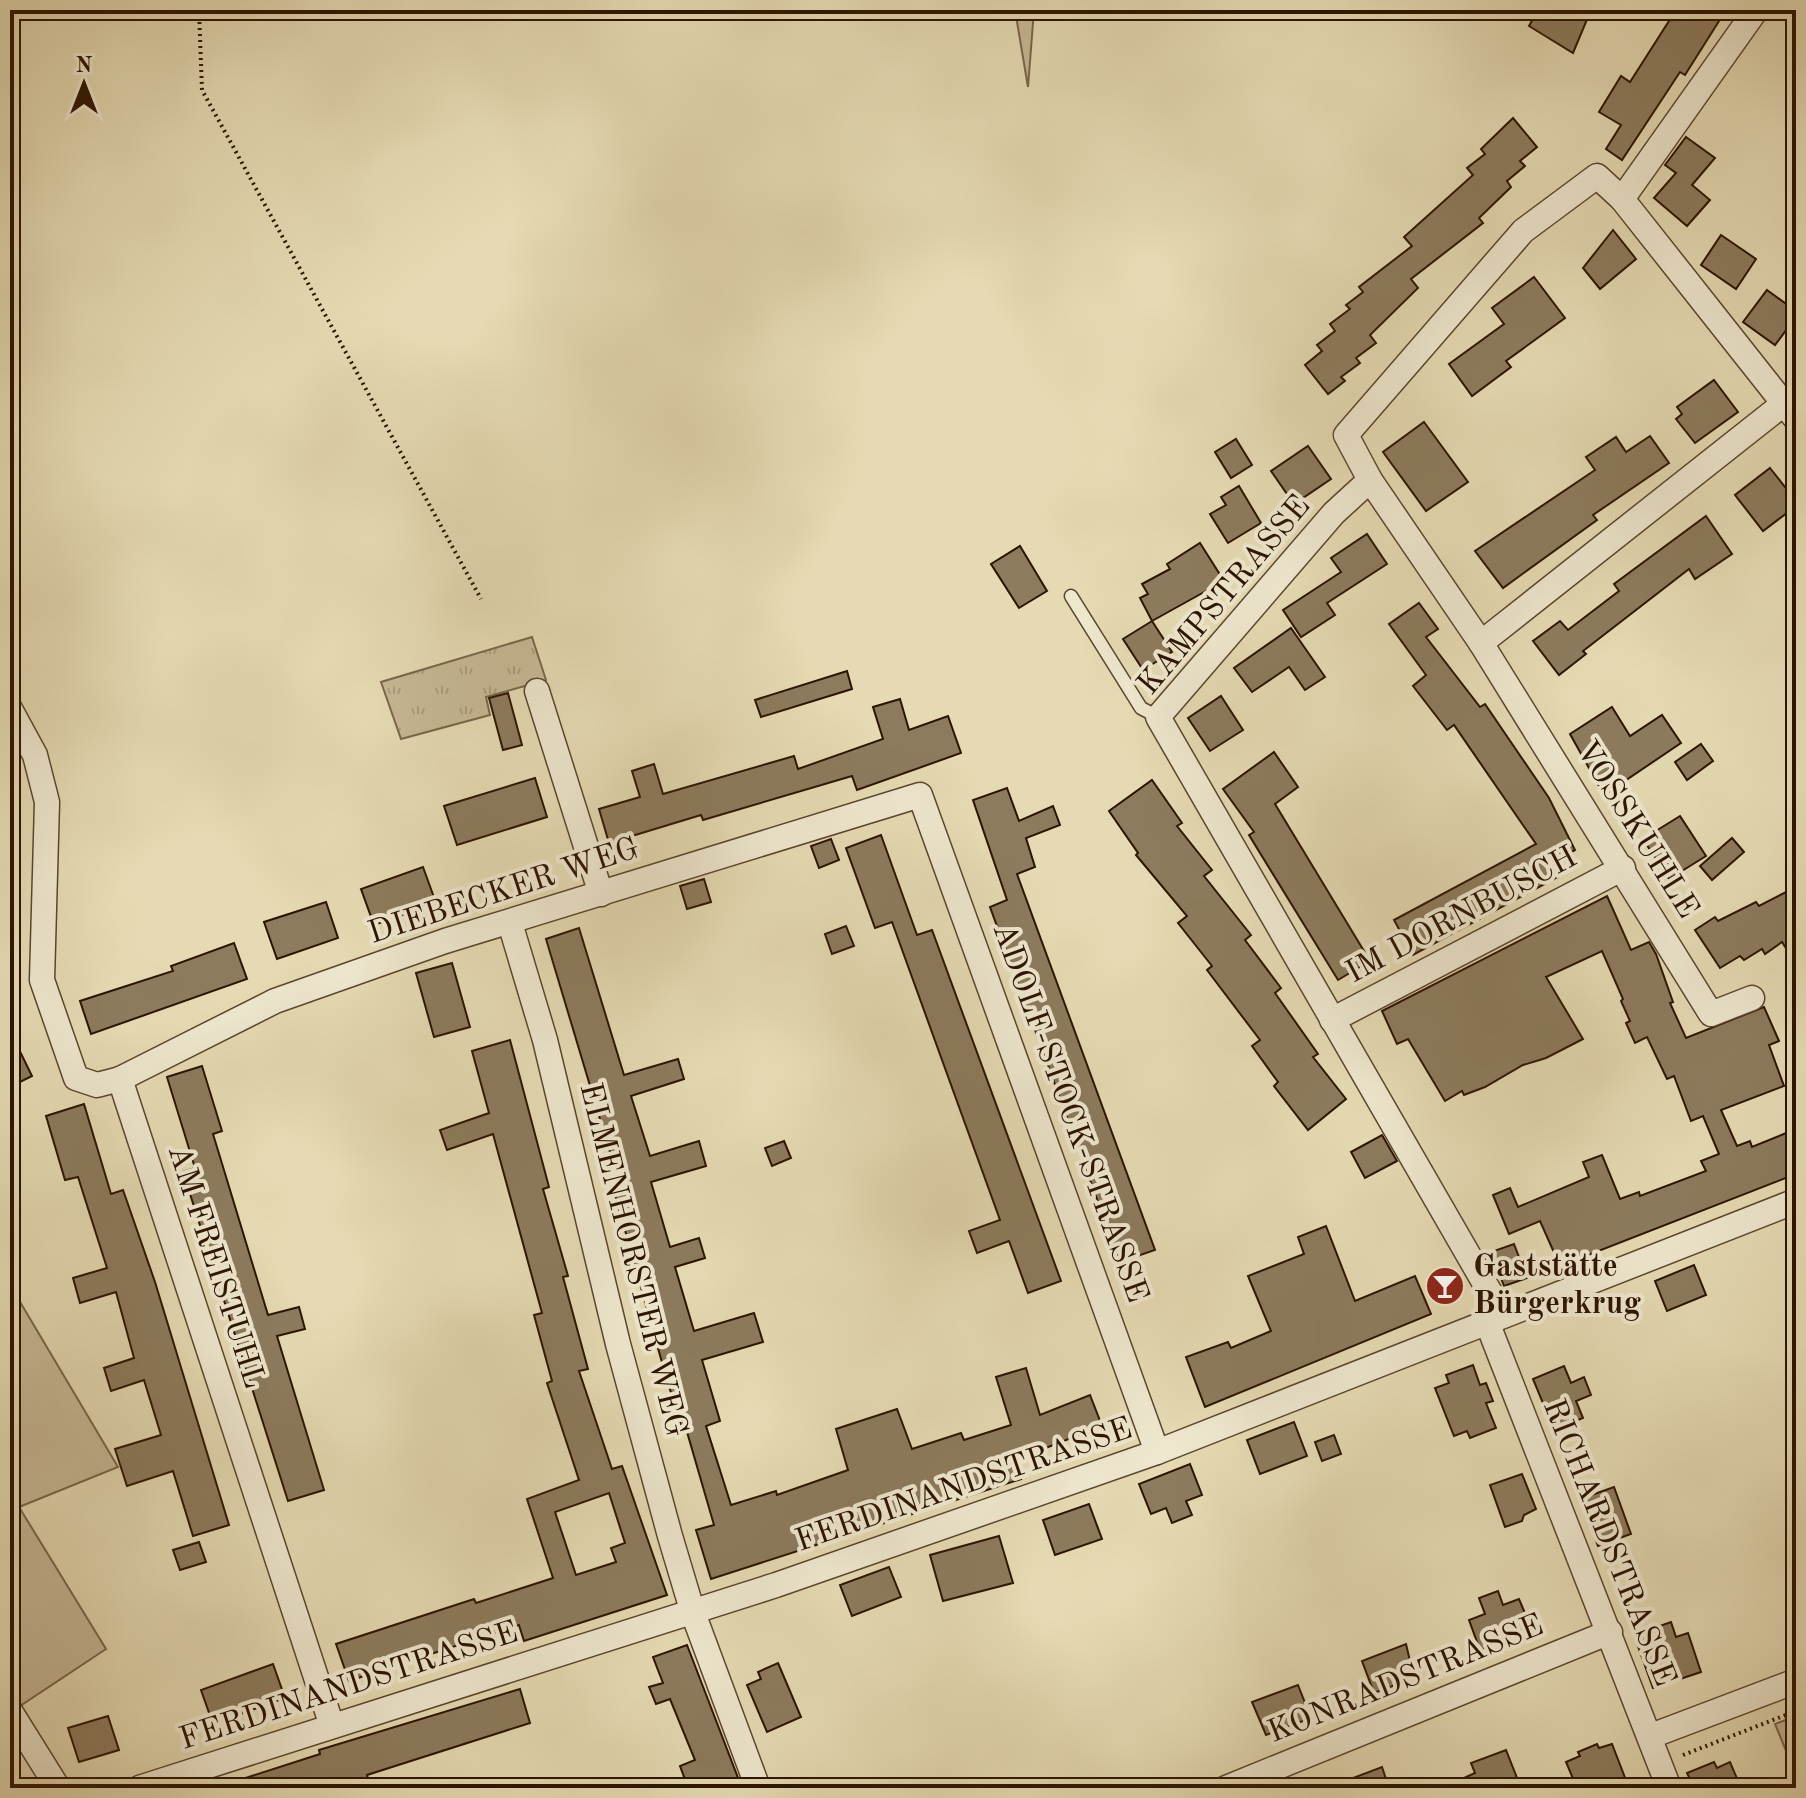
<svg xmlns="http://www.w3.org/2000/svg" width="1806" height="1798" font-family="'Old Standard TT',serif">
<defs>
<pattern id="park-tufts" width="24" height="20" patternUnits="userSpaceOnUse" patternTransform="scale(2)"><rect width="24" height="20" fill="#c6b895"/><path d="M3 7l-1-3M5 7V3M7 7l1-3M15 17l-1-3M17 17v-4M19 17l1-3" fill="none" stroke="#aa9d7f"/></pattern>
</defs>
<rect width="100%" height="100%" fill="#e5dab3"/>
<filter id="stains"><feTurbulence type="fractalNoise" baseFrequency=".0025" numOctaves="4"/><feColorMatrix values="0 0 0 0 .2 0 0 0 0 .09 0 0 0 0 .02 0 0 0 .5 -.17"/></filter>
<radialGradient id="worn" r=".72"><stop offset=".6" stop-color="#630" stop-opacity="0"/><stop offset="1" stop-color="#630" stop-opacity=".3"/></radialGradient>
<g fill="#c6b895" stroke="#79664a" stroke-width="2">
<polygon points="1015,10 1034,10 1028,87"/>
<polygon points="10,1285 118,1467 19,1507 106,1649 17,1708 10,1696"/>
<polygon points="1796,1716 1796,1775 1775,1724"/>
</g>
<polygon fill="url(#park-tufts)" stroke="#79664a" stroke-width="2" points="532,637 546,680 486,697 490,715 401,739 381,682"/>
<g fill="#8c7b5d" stroke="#2c1400" stroke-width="2" fill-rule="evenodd">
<polygon points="1538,10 1591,10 1573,53 1529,26"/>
<polygon points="1676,10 1726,10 1685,75 1680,72 1622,160 1606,149 1621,125 1599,112 1621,76 1630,82"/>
<polygon points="1513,118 1537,147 1520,161 1525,166 1507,181 1511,187 1479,218 1483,223 1411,279 1418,288 1370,335 1376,343 1356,358 1360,363 1341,377 1345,381 1328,394 1305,365 1322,351 1317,345 1335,331 1330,324 1350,309 1346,305 1363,292 1359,287 1412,246 1404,237 1473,175 1467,168 1485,154 1481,149"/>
<polygon points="1686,137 1715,158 1692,185 1710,200 1687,226 1654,198 1676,173 1665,165"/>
<polygon points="1613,230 1636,259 1600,289 1583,268"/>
<polygon points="1721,235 1756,259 1736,289 1701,265"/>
<polygon points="1534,277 1565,318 1506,361 1511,367 1472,396 1449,364 1504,324 1492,308"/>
<polygon points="1767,290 1796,311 1796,317 1775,345 1743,322"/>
<polygon points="1714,380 1738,412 1695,443 1676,419 1682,414 1677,407"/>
<polygon points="1424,422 1468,482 1426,511 1383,452"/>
<polygon points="1650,436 1669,463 1593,515 1597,520 1503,588 1475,551 1595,470 1586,457 1616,437 1626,452"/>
<polygon points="1236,439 1252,465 1231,478 1215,452"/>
<polygon points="1308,446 1331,479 1294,504 1271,471"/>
<polygon points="1770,468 1796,501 1796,506 1763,531 1735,495"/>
<polygon points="1239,486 1261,523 1228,543 1210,514 1226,505 1221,497"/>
<polygon points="1706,516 1732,554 1695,579 1689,569 1583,651 1586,654 1559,675 1533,641 1560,621 1568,630 1619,591 1614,584"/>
<polygon points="1367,534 1387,564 1327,603 1335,615 1301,637 1283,610 1341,572 1331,558"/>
<polygon points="1200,543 1224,581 1152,621 1140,598 1148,594 1142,584 1170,569 1167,564"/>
<polygon points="1020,546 1047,591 1019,608 991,564"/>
<polygon points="1419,603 1438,629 1426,637 1480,707 1485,704 1549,798 1575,850 1556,860 1563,874 1413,955 1394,920 1536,844 1454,725 1447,730 1413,686 1426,675 1389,624"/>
<polygon points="1152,621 1172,652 1143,670 1123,639"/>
<polygon points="1291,628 1325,677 1305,690 1289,667 1252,692 1234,668"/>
<polygon points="847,671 852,689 761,717 755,700"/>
<polygon points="508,693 522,745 503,750 489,698"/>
<polygon points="1221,696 1243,730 1210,751 1188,718"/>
<polygon points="900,699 909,730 948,716 961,753 857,790 852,776 703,820 701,815 609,843 599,809 640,797 632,771 654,764 663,794 794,756 798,769 883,739 873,707"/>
<polygon points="1612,707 1630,736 1662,715 1681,743 1604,795 1570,734"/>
<polygon points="1701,744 1713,761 1687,780 1675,762"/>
<polygon points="1274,752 1298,787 1275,804 1370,961 1338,980 1249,835 1254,832 1223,789"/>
<polygon points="535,778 547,817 457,845 444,806"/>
<polygon points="1152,780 1182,823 1177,826 1212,870 1204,876 1251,935 1245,940 1281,988 1275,993 1318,1054 1313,1057 1346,1099 1308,1130 1274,1086 1278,1082 1252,1046 1260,1040 1207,970 1212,966 1178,923 1187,916 1136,855 1138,853 1109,811"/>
<polygon points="1007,788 1019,821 1053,806 1060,825 1026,838 1035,867 1017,874 1155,1250 1120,1262 990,907 1007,900 973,800"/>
<polygon points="1680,816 1706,856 1669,879 1643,839"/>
<polygon points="881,835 917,935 932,930 1061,1281 1028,1293 1009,1241 977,1253 969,1231 1000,1220 892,922 875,928 846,848"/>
<polygon points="1732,838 1744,852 1712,880 1700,866"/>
<polygon points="831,839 839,860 819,868 811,846"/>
<polygon points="423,867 436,903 374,925 361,889"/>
<polygon points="704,879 711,902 687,909 680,886"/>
<polygon points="1796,887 1796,964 1782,942 1765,954 1762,949 1744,960 1740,956 1720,968 1695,930 1715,917 1718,921 1756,902 1759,906"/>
<polygon points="1607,896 1631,950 1649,942 1656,954 1673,1002 1670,1003 1686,1038 1764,1007 1779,1041 1769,1045 1784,1086 1721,1110 1737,1146 1750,1141 1752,1147 1796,1129 1796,1174 1560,1266 1540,1221 1509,1234 1493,1195 1510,1188 1518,1207 1589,1177 1583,1162 1602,1155 1620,1199 1639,1192 1640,1196 1706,1171 1701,1161 1719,1154 1703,1116 1691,1121 1674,1076 1667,1079 1647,1037 1635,1043 1626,1023 1630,1021 1621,1001 1623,999 1602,951 1546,977 1583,1039 1546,1058 1523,1065 1485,1087 1464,1095 1462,1091 1445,1101 1408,1039 1397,1044 1382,1011"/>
<polygon points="326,902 338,938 277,959 264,922"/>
<polygon points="846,926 854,946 832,954 825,934"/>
<polygon points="579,928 624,1075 678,1059 684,1079 631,1096 650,1156 699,1141 706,1166 651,1182 670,1247 699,1238 705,1258 675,1267 694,1331 754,1313 763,1342 702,1360 720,1421 706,1426 731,1505 776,1491 777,1495 848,1470 836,1429 897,1409 912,1449 961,1433 964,1440 1011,1425 996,1377 1026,1368 1040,1415 1090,1395 1102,1426 1015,1460 1021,1479 711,1579 696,1530 714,1525 687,1432 683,1433 663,1366 614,1191 621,1189 546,939"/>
<polygon points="234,943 247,979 91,1034 80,1001 173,971 171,966"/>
<polygon points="452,963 470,1027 434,1037 416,973"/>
<polygon points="10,1031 32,1076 10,1087"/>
<path d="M510,1040L549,1187L543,1189L568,1276L563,1277L588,1369L579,1371L612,1469L622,1466L667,1595L524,1641L519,1625L349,1681L336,1644L474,1599L476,1603L553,1578L527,1499L579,1480L547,1383L552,1381L534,1315L542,1313L493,1134L447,1150L440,1130L489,1113L472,1051ZM609,1493L625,1543L611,1548L616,1562L576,1575L555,1512Z"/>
<polygon points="202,1066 222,1131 213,1134 268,1315 299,1307 305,1329 277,1336 324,1490 288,1501 183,1172 195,1168 167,1077"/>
<polygon points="84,1104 111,1194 123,1190 155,1282 229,1525 193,1536 173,1471 127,1486 115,1449 161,1435 144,1380 111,1391 104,1368 134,1358 116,1292 80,1303 73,1278 107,1268 78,1177 65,1180 46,1116"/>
<polygon points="1382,1135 1397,1161 1365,1178 1351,1152"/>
<polygon points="784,1141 791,1158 772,1166 765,1148"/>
<polygon points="1326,1226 1355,1301 1415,1276 1431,1314 1205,1407 1186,1357 1228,1342 1231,1348 1271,1331 1248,1276 1304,1254 1298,1237"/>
<polygon points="1514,1244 1527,1278 1504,1286 1491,1252"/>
<polygon points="1694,1265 1706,1295 1667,1311 1655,1281"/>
<polygon points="1473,1365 1480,1385 1486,1383 1493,1401 1486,1403 1496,1428 1470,1438 1467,1431 1454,1436 1435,1388 1449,1383 1446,1375"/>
<polygon points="1564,1366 1571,1383 1584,1377 1591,1395 1576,1401 1583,1418 1554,1430 1533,1379"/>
<polygon points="1294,1422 1307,1456 1260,1474 1247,1440"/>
<polygon points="1334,1435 1341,1454 1322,1461 1315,1442"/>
<polygon points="1190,1464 1202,1495 1186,1501 1192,1515 1172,1523 1166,1508 1151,1514 1139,1484"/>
<polygon points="1522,1474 1536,1509 1524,1515 1522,1521 1505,1527 1490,1485"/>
<polygon points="1614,1487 1631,1534 1598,1546 1580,1499"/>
<polygon points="1089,1504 1102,1539 1055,1555 1043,1520"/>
<polygon points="999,1536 1013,1583 943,1601 930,1555"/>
<polygon points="199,1542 206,1562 180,1570 173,1550"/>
<polygon points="889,1567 901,1597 852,1616 840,1585"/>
<polygon points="1498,1591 1503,1605 1519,1599 1532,1630 1480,1650 1469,1620 1485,1614 1479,1598"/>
<polygon points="1671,1622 1676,1637 1688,1633 1701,1672 1653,1688 1634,1635"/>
<polygon points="1406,1644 1414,1678 1374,1693 1362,1661"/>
<polygon points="687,1645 740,1783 726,1788 706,1788 702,1779 687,1785 680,1766 695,1760 670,1699 656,1704 649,1687 663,1683 653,1657"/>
<polygon points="778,1663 801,1717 767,1732 747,1685 761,1679 758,1672"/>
<polygon points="273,1664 285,1698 213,1724 201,1690"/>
<polygon points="1298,1685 1311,1718 1266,1735 1252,1702"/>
<polygon points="520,1689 530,1723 367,1775 371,1788 350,1788 348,1781 325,1788 227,1788 227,1784 320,1754 319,1750"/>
<polygon points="108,1716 119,1750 79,1762 68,1728"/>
<polygon points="1597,1744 1599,1748 1612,1744 1629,1788 1577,1788 1566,1762 1580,1756 1578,1752"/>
<polygon points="1506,1750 1521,1788 1442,1788 1475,1773 1471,1763"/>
<polygon points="1714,1762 1717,1768 1730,1762 1741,1788 1684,1788 1683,1782 1690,1779 1687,1773"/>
<polygon points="1382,1767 1389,1788 1332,1788 1332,1786"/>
</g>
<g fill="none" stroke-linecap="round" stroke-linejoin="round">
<defs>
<polyline id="service" points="1071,596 1141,708 1158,717"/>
<g id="minor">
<polyline points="1756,10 1622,199 1796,419"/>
<polyline points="1370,480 1481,643 1711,1014 1752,998"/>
<polyline points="1481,643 1796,394"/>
<polyline points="537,691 601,894"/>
<polyline points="10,709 35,755 47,802 42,980 76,1078 97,1085 120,1079 275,1001 445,941 920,795 1157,1452"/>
<polyline points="510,923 545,1040 618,1344 670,1536 693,1613 758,1788"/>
<polyline points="1332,1020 1623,868"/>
<polyline points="120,1079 332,1726"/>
<polyline points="1503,1315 1158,717 1334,513 1370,480 1346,435 1523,231 1597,176 1622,199"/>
<polyline points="1487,1322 1669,1788"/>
<polyline points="10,1711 58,1788"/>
<polyline points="1651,1736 1796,1681"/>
<polyline points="139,1788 776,1585 1157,1452 1796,1201"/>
<polyline points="1226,1788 1610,1632"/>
</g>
</defs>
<use href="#service" stroke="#5a462d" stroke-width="15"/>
<use href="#minor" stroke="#5a462d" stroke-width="27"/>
<g stroke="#2c1400" stroke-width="4" stroke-dasharray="2 4" stroke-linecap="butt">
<polyline points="199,10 202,90 481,599"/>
<polyline points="1683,1755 1796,1711"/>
</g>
<use href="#service" stroke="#eee7ce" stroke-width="12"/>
<use href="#minor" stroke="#eee7ce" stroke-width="24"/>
</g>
<defs>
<symbol id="bar-disc" viewBox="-11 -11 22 22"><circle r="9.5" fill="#8f2418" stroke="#eee7ce"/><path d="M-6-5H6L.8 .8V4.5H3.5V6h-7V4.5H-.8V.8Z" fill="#fff"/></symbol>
</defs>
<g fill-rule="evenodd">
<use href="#bar-disc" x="1423" y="1264" width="44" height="44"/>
</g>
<g text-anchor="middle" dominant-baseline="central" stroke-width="8" stroke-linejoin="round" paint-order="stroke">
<g font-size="32" fill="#2c1400" stroke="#eee7ce">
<text transform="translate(1225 596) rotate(-50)">KAMPSTRASSE</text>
<text transform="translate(1636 830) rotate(58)">VOSSKUHLE</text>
<text transform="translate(504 892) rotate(-18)">DIEBECKER WEG</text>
<text transform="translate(1462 916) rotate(-28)">IM DORNBUSCH</text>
<text transform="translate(1069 1113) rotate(70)">ADOLF-STOCK-STRASSE</text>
<text transform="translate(632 1260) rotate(76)">ELMENHORSTER WEG</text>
<text transform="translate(215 1267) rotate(72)">AM FREISTUHL</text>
<text transform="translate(964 1486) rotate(-19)">FERDINANDSTRASSE</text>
<text transform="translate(1608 1543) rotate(68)">RICHARDSTRASSE</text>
<text transform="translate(1406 1680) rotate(-22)">KONRADSTRASSE</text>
<text transform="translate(349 1687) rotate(-18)">FERDINANDSTRASSE</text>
</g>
<g font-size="32" font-weight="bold" fill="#2c1400" stroke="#eee7ce" text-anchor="start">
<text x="1473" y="1268">Gaststätte<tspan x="1473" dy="37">Bürgerkrug</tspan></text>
</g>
</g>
<rect width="1806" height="1798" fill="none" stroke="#e5dab3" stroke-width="40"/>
<rect x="12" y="12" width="1782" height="1774" fill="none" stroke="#2c1400" stroke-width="4"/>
<rect x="20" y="20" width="1766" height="1758" fill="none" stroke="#2c1400" stroke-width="2"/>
<g transform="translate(84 84)" stroke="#eee7ce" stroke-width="6" paint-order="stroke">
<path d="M0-6L14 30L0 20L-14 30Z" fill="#2c1400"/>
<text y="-12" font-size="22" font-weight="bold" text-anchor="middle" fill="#2c1400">N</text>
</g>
<rect width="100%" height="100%" filter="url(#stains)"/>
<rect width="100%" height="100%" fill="url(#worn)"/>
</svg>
